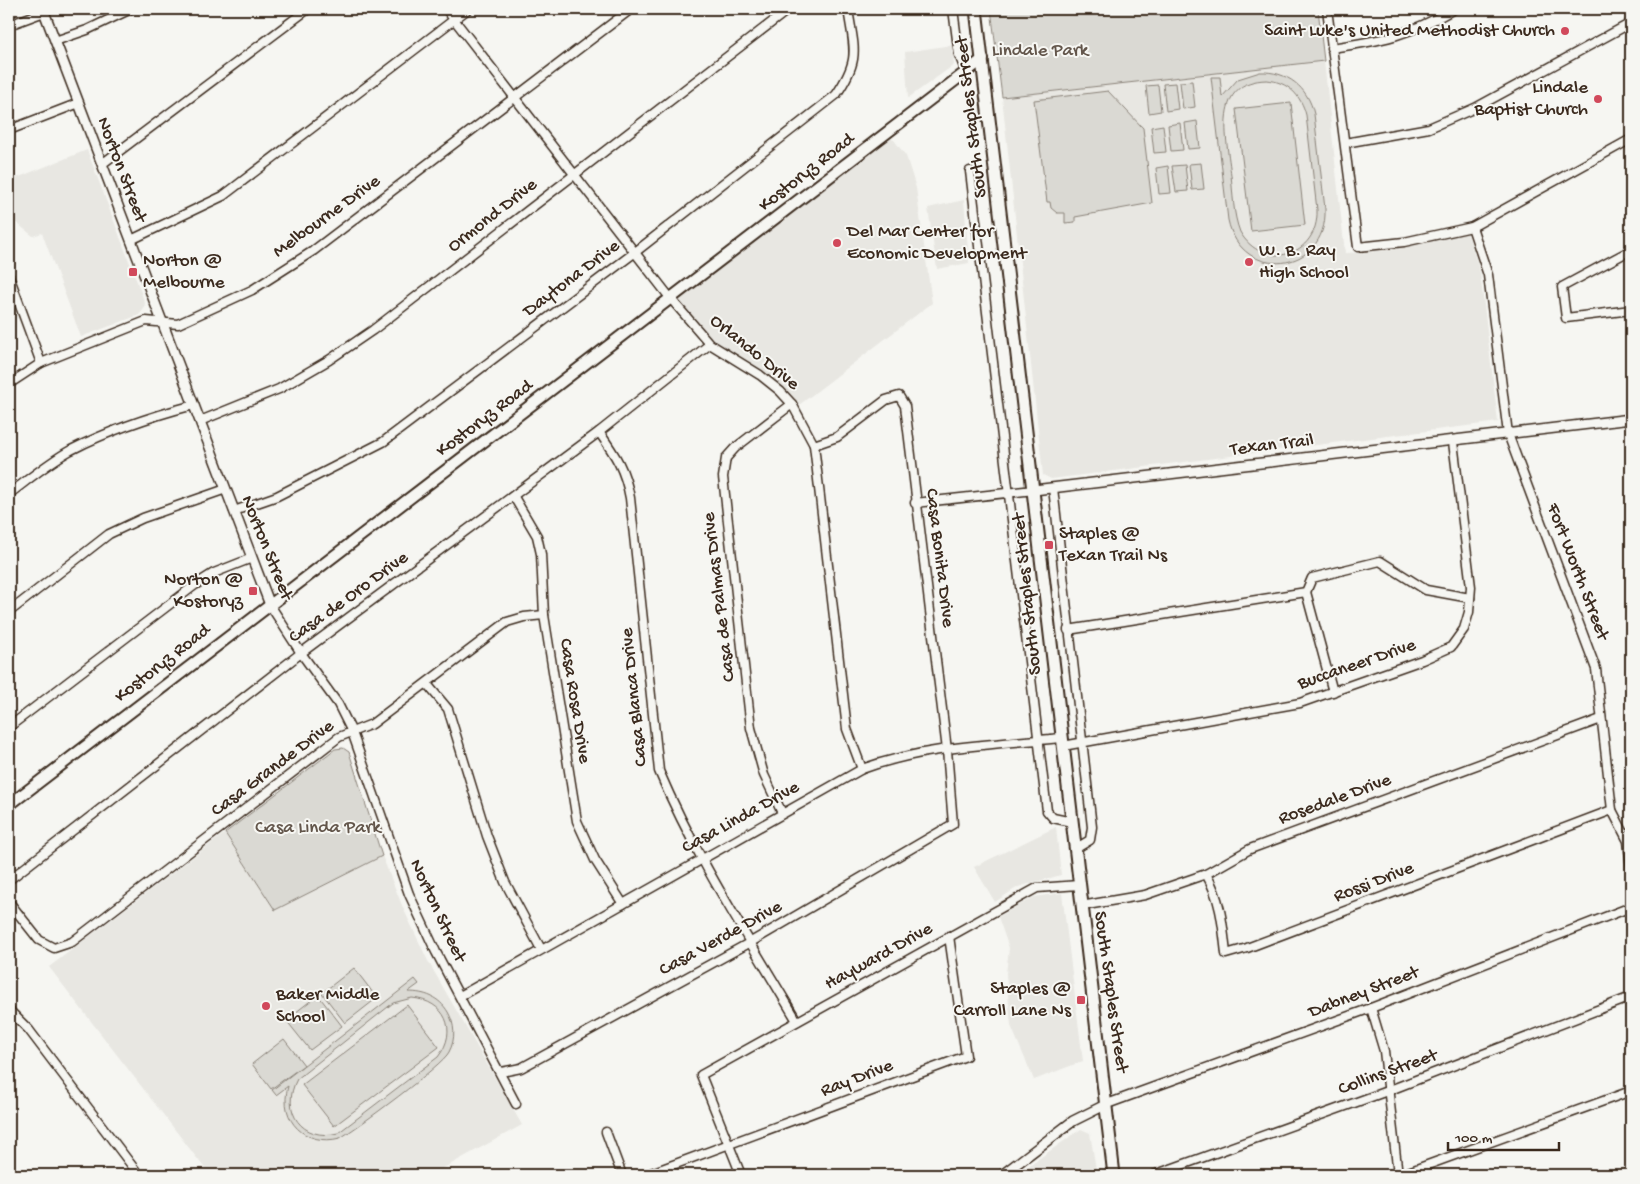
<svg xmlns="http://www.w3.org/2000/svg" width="1640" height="1184" font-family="'Gochi Hand',sans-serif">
<rect width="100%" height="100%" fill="#f6f6f2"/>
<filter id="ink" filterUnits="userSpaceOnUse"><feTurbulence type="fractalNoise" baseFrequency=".02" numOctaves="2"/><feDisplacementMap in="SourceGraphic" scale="10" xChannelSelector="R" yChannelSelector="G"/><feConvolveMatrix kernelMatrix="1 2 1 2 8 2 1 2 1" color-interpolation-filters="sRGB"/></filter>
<g filter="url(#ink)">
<g fill="#e8e7e2">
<polygon points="952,45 954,65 908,98 905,52"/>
<polygon points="1324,61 1345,253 1370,252 1467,231 1480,272 1498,422 1051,479 1043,475 1002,97"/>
<polygon points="889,138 894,140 906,156 916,188 932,303 799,405 773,379 717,342 700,327 680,304 679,298"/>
<polygon points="87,150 145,303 144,309 139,315 81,337 42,233 33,236 9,217 9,181"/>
<polygon points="964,200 969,263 937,269 928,208"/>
<polygon points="1056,827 1061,875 1018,887 995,902 974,867"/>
<polygon points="225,833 275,910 382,856 404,910 428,961 522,1125 431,1175 210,1175 49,967"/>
<polygon points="1062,893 1083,1061 1034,1080 1011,1026 1006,974 1009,948 998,917 1034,897"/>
<polygon points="1081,1129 1090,1133 1097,1175 1028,1175 1027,1167"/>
</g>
<g fill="#dad9d3" stroke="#8a8278" fill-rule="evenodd">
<polygon points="991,9 1318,9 1324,61 1002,97"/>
<path d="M1260,72C1287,71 1308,87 1314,114L1325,209C1328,274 1241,283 1228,220L1211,77H1220L1222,97L1238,79ZM1267,80C1288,82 1301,95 1306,115L1317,210C1319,257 1263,272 1240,232C1233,214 1233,193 1231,175C1227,139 1211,81 1267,80Z"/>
<polygon points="1192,81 1195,107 1183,109 1180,82"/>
<polygon points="1175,83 1178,109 1166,111 1163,84"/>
<polygon points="1158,85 1161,111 1149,113 1146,86"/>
<polygon points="1108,91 1143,128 1152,203 1075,217 1075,222 1065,223 1065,213 1057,213 1051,208 1050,202 1047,202 1034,100"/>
<polygon points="1291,103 1305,225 1251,231 1236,109"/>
<polygon points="1197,121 1200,148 1188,149 1185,123"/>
<polygon points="1180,123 1183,150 1171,151 1168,125"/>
<polygon points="1163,125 1166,152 1154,153 1151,127"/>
<polygon points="1201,163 1204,189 1192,190 1189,164"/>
<polygon points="1185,165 1188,191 1176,192 1172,166"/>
<polygon points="1168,166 1171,193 1159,194 1156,168"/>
<polygon points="343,748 349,752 382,856 275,910 225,833 335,749"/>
<polygon points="354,968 377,998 345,1023 322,993"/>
<path d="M415,979L419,984L408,992C425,992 439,997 448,1012C455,1024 456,1039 449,1052C443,1065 356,1129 340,1138C306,1147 278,1121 288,1086L276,1095L272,1090ZM412,998C445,1001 459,1030 438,1057L338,1133C302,1142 280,1111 297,1079L393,1003Z"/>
<polygon points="318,995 342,1026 310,1050 286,1020"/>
<polygon points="407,1005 439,1047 334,1126 302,1085"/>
<polygon points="284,1039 304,1065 271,1089 252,1064"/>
</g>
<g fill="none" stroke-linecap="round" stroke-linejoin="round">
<defs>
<g id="minor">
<polyline points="446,9 671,299 710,344 760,375 780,391 792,404 814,445 847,729 862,769"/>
<polyline points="953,9 959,55 966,72"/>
<polyline points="1327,9 1358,247 1404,242 1472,227 1631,139"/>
<polyline points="9,25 44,12"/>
<polyline points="55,41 87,30 131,9"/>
<path d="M1331,48C1382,41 1409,35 1454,9"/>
<polyline points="9,130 79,103"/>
<polyline points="1345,143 1429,128 1475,108 1631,23"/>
<polyline points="102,164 308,9"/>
<polyline points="970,171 1047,811 1053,818 1072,822"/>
<polyline points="1472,227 1488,275 1508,434 1596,669 1612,810 1628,841 1631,868"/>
<polyline points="131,240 223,196 468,9"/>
<polyline points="1631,250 1562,287 1566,318 1631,310"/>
<polyline points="9,276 41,363"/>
<polyline points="9,384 41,363 146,321 178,324 252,290 313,251 631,9"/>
<polyline points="200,421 279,389 329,360 373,330 789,9"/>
<path d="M599,432C616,456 625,470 630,498L659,771C696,858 749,939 797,1021"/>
<polyline points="1053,488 1092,827 1090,840 1075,849"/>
<path d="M9,494C29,479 49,462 71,450C110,430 152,416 194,405"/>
<polyline points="514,497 537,536 541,554 544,615 577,821 595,860 623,904"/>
<polyline points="915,503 1034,490"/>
<path d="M234,511L277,496L383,442L634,253L836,95C861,58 854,50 848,9"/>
<polyline points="1306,592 1333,692"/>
<polyline points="270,605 301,653 338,704 352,732 409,894 436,952 516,1104"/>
<polyline points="9,612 109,534 143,518 226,489"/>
<polyline points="1068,630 1306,592 1312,578 1380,561 1426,590 1470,598"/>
<polyline points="427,684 448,709 487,836 505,882 541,949"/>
<polyline points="9,727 195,585 214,573 252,558"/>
<polyline points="1063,746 1300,703 1422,660 1451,647 1464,629 1469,612 1471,587 1453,442"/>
<polyline points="782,813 764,775 751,728 723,477 726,458 735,448 792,404"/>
<path d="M1206,874C1221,899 1223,926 1226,954L1247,948L1612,810"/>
<polyline points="9,880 301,653 599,432 710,344"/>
<polyline points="9,902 39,940 54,948 72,942 339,737 372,724 507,622 524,617 544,615"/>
<polyline points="1081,906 1145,895 1206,874 1250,849 1601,719"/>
<path d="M460,996L862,769C925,746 996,744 1062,738"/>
<polyline points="1371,1008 1384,1051 1398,1175"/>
<polyline points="9,1010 29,1030 139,1175"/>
<polyline points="501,1072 521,1068 751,942 953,824 947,750 905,406 899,396 886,400 837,437 814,445"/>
<polyline points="1107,1104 1371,1008 1631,907"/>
<polyline points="606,1132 622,1175"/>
<polyline points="646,1175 966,1056 949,936"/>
<polyline points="741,1175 701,1075 1037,888 1079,885"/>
<polyline points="1154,1175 1390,1090 1631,997"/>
<polyline points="1400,1175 1631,1091"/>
</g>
<g id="tertiary">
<polyline points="43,9 270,605"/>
<polyline points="1034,490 1631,419"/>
<polyline points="1002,1175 1073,1121 1107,1104"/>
</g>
<polyline id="secondary" points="9,805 983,59"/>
<polyline id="primary" points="976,9 1114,1175"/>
</defs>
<use href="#minor" stroke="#3b2a1e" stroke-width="11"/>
<use href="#tertiary" stroke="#3b2a1e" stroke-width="12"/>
<use href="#secondary" stroke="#3b2a1e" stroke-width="14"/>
<use href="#primary" stroke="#3b2a1e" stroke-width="15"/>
<use href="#minor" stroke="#f6f6f2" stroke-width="8"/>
<use href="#tertiary" stroke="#f6f6f2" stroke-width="9"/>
<use href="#secondary" stroke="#f6f6f2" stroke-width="10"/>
<use href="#primary" stroke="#f6f6f2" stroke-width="11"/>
</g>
</g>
<g fill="#d1495b" stroke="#f6f6f2" stroke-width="2">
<circle cx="1565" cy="31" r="5"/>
<circle cx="1598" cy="99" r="5"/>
<circle cx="837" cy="243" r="5"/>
<circle cx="1249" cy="262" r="5"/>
<rect x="128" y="267" width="10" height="10" rx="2.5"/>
<rect x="1044" y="540" width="10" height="10" rx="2.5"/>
<rect x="248" y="586" width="10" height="10" rx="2.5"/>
<rect x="1076" y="995" width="10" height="10" rx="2.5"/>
<circle cx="266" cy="1006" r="5"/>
</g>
<g text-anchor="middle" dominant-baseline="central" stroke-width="4" stroke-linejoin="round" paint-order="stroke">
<g font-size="19" fill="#3b2a1e" stroke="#f6f6f2" text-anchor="start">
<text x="1555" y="31" text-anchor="end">Saint Luke's United Methodist Church</text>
<text x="1588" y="88" text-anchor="end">Lindale<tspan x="1588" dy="22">Baptist Church</tspan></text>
<text x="847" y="232">Del Mar Center for<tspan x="847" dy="22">Economic Development</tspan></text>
<text x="1259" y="251">W. B. Ray<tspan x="1259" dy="22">High School</tspan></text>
<text x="143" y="261">Norton @<tspan x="143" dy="22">Melbourne</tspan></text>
<text x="1059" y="534">Staples @<tspan x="1059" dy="22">Texan Trail Ns</tspan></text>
<text x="243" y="580" text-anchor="end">Norton @<tspan x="243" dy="22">Kostoryz</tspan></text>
<text x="1071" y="989" text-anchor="end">Staples @<tspan x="1071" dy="22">Carroll Lane Ns</tspan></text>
<text x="276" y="995">Baker Middle<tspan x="276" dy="22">School</tspan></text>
</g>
<g font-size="19" fill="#63564b" stroke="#f6f6f2">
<text x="1040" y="51">Lindale Park</text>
<text x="318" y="828">Casa Linda Park</text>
</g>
<g font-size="19" fill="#3b2a1e" stroke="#f6f6f2">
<text transform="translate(972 117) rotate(-97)">South Staples Street</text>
<text transform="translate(121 170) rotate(69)">Norton Street</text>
<text transform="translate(807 173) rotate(-38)">Kostoryz Road</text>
<text transform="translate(493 216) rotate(-38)">Ormond Drive</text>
<text transform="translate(327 217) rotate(-36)">Melbourne Drive</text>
<text transform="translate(572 279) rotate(-37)">Daytona Drive</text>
<text transform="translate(754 353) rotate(39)">Orlando Drive</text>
<text transform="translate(485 419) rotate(-37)">Kostoryz Road</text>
<text transform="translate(1272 446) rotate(-7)">Texan Trail</text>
<text transform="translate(266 548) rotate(68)">Norton Street</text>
<text transform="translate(939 558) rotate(83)">Casa Bonita Drive</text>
<text transform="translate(1577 572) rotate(69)">Fort Worth Street</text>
<text transform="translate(1028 594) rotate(-96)">South Staples Street</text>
<text transform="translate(720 597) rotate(-97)">Casa de Palmas Drive</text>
<text transform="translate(349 598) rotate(-36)">Casa de Oro Drive</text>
<text transform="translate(163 664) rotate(-38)">Kostoryz Road</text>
<text transform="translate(1357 665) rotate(-19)">Buccaneer Drive</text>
<text transform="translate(635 697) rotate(-96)">Casa Blanca Drive</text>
<text transform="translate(574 701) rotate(81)">Casa Rosa Drive</text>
<text transform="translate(273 769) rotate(-37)">Casa Grande Drive</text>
<text transform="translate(1335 800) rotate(-20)">Rosedale Drive</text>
<text transform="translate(741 818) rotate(-29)">Casa Linda Drive</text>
<text transform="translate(1374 883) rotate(-21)">Rossi Drive</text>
<text transform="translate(437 911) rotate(65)">Norton Street</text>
<text transform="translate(721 939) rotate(-29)">Casa Verde Drive</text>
<text transform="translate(879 957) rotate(-29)">Hayward Drive</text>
<text transform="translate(1110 992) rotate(82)">South Staples Street</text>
<text transform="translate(1364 993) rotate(-21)">Dabney Street</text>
<text transform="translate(1388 1073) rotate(-20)">Collins Street</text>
<text transform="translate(857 1079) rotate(-21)">Ray Drive</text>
</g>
</g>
<rect width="1640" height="1184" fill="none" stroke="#f6f6f2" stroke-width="30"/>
<rect x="15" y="15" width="1610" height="1154" fill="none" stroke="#3b2a1e" stroke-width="2" filter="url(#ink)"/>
<path d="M1448 1142v8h111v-8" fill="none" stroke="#3b2a1e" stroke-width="2.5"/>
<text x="1455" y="1142" font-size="15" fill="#3b2a1e" stroke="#f6f6f2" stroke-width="4" paint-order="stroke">100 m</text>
</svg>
